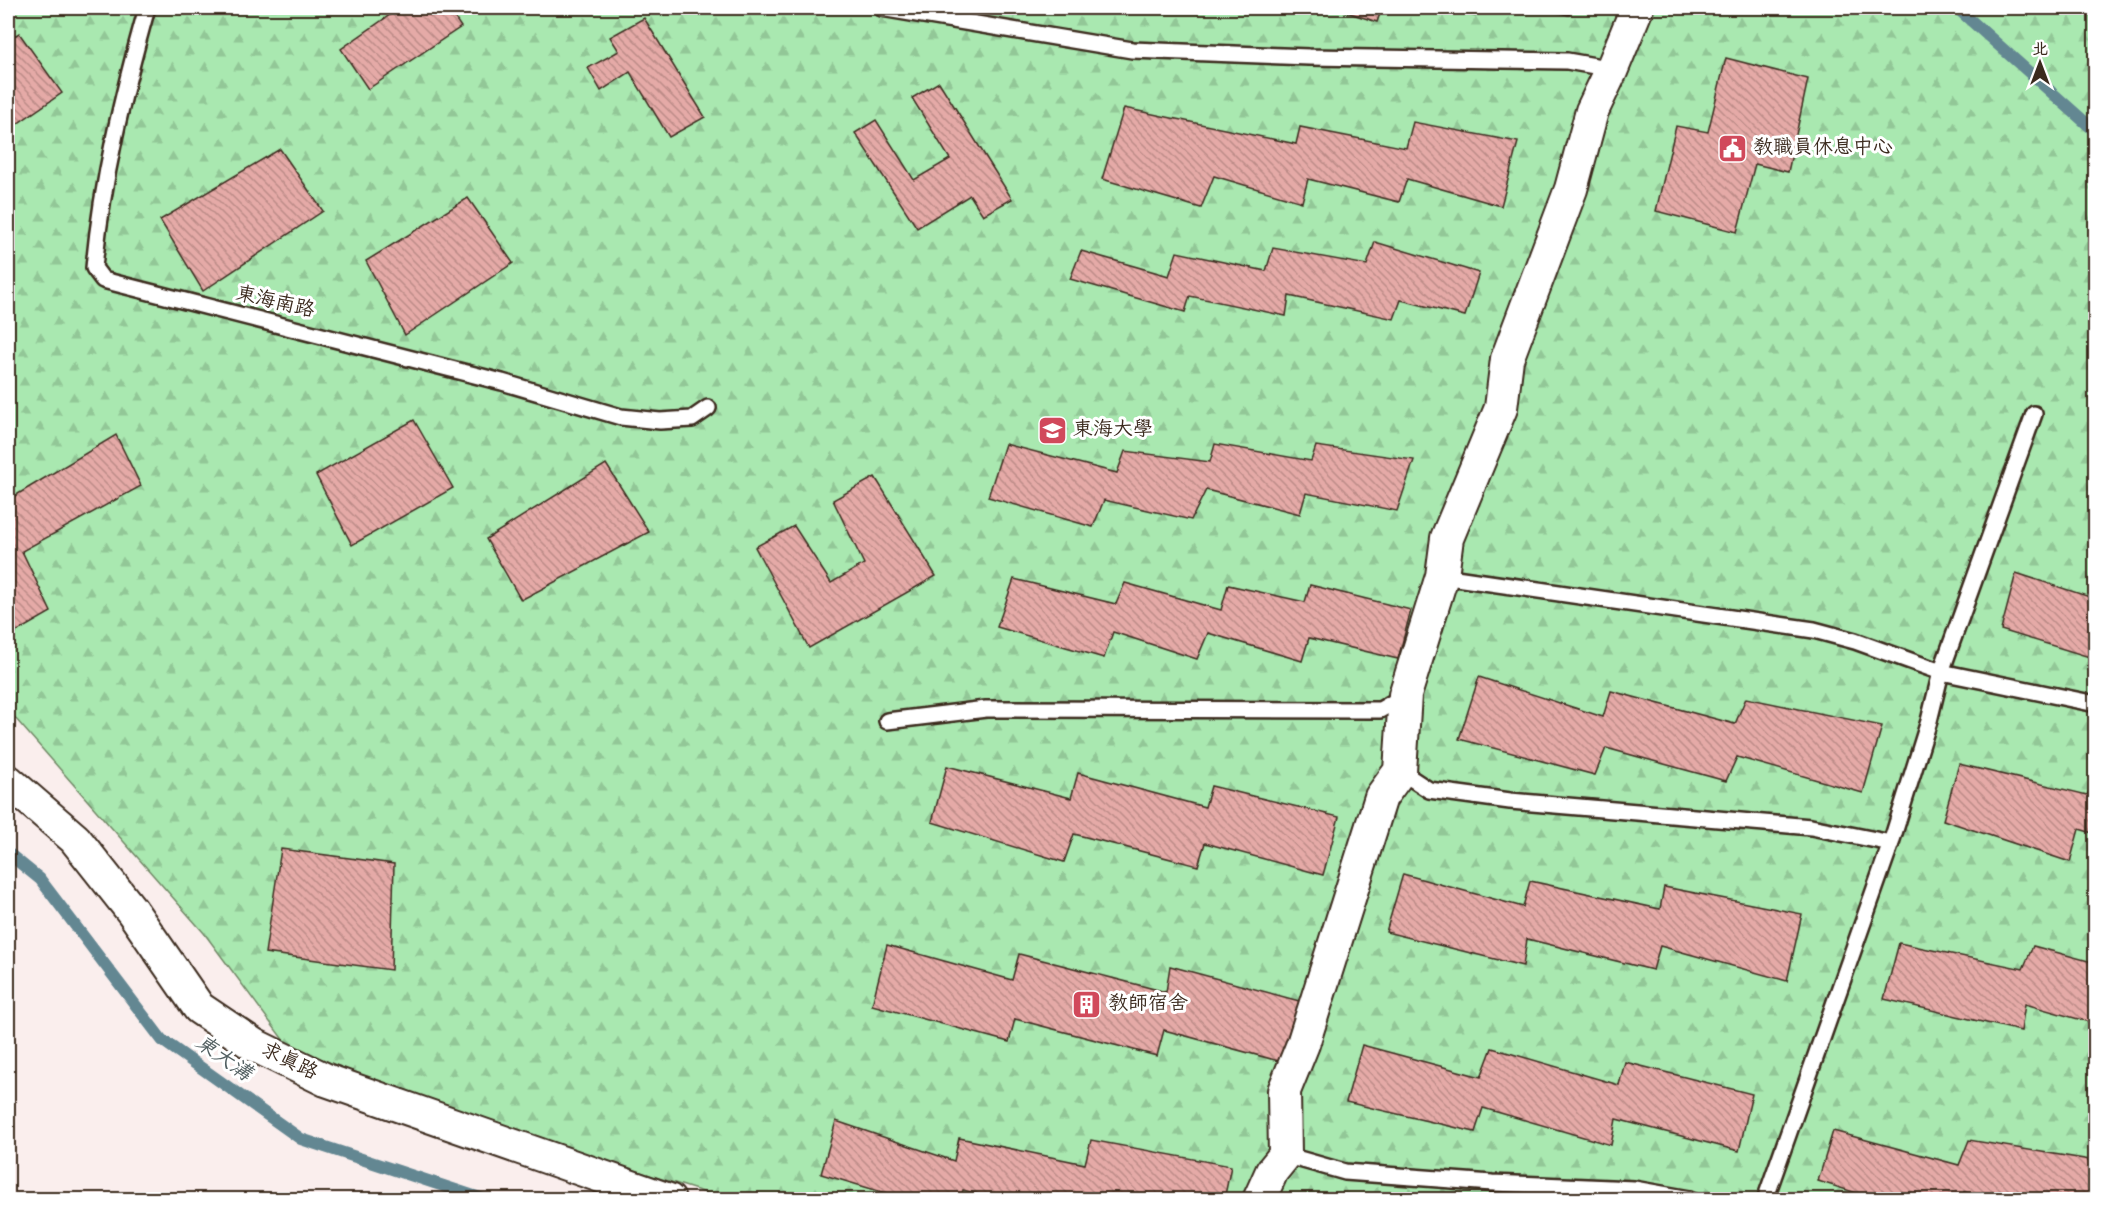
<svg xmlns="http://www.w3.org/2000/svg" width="2103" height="1207" font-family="'Indie Flower','LXGW WenKai TC',sans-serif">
<defs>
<pattern id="forest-firs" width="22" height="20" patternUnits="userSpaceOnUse" patternTransform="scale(1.5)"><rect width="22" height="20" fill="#a9e8b0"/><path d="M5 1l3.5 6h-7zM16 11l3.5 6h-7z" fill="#92c797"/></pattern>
<pattern id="building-back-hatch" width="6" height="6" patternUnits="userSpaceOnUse" patternTransform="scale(1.5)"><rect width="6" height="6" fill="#e5aaa7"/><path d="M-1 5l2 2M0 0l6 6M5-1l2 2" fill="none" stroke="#bb8b87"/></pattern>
</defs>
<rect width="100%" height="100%" fill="#faeeed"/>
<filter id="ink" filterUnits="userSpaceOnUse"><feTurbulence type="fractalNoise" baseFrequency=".0167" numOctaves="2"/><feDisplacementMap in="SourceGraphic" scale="12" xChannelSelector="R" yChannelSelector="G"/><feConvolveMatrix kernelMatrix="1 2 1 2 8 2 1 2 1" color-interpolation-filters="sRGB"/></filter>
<g filter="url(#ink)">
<polygon fill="url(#forest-firs)" stroke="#728967" stroke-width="1.5" points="8,8 2095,8 2095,1199 725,1199 451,1112 287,1045 204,933 8,710"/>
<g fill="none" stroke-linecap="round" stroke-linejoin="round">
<g stroke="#648792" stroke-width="12">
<polyline points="1957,8 2096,132"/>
<polyline points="8,853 40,879 162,1040 301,1139 486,1200"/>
</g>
</g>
<g fill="url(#building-back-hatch)" stroke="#3b2a1e" stroke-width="1.5">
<polygon points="387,8 448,8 461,27 368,89 341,49 391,14"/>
<polygon points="1266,8 1288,8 1286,13"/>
<polygon points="1334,8 1382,8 1377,22"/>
<polygon points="1437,8 1477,8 1475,16"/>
<polygon points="1538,8 1571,8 1569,15"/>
<polygon points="644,18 705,117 669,137 630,72 601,91 588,68 619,51 610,37"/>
<polygon points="19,33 62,93 8,130 8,40"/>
<polygon points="1726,58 1808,79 1788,172 1755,164 1737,232 1656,211 1676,126 1708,132"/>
<polygon points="939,82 1012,199 983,215 970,195 917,228 855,133 876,120 914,180 950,159 912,98"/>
<polygon points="1124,108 1296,144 1300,127 1406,148 1413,122 1518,142 1501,206 1407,179 1399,202 1308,179 1302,202 1214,176 1201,208 1102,179"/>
<polygon points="280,149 323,211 203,291 160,220"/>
<polygon points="468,198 513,263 405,335 366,261"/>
<polygon points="1375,242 1479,273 1465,316 1401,300 1394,319 1289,296 1286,316 1190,296 1185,312 1070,279 1081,251 1169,276 1177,252 1266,271 1273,248 1367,265"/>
<polygon points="414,420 453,488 352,545 316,475"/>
<polygon points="116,435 141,486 22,551 51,612 9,636 8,500"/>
<polygon points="1005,444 1117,473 1125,451 1210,462 1215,444 1311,461 1316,446 1414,460 1397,511 1306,493 1300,514 1206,490 1191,520 1104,500 1093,527 988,497"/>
<polygon points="606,464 649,532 521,600 486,539"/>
<polygon points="875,477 936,576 809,648 755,547 794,526 831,583 864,564 833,500"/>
<polygon points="2016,573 2096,599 2096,659 2001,630"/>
<polygon points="1014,579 1116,604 1125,583 1221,610 1228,585 1305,602 1310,585 1411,610 1398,659 1309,638 1302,661 1208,633 1197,659 1113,632 1104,658 997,627"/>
<polygon points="1479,677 1603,717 1611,691 1735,724 1746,698 1882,726 1863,793 1737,757 1726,781 1606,748 1595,775 1459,739"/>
<polygon points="1959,764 2087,795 2096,778 2096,834 2079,829 2070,862 1943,820"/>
<polygon points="947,766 1071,798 1078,773 1205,807 1211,786 1339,817 1323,875 1205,843 1198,866 1074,834 1064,862 932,822"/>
<polygon points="281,849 394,864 391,970 265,953"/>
<polygon points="1403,874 1523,907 1530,881 1660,909 1664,887 1802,914 1787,981 1660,946 1653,970 1527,939 1523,966 1386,932"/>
<polygon points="1899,943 2023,969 2033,946 2096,963 2096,1024 2025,1004 2021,1031 1884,999"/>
<polygon points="887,945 1012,980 1019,954 1166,992 1170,966 1303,1002 1286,1063 1164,1030 1157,1056 1015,1019 1009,1042 872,1005"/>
<polygon points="1362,1045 1481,1077 1492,1048 1619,1085 1625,1062 1752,1094 1739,1151 1616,1119 1611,1145 1483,1108 1475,1132 1346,1102"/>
<polygon points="836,1121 954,1161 959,1138 1085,1164 1091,1140 1231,1166 1224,1200 1101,1200 1090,1197 1090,1200 998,1200 963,1190 960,1200 909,1200 821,1174"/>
<polygon points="1833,1131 1959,1165 1969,1140 2096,1161 2096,1179 2090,1200 1992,1200 1964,1192 1961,1200 1879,1200 1818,1181"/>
</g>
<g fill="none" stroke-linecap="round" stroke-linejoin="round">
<defs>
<g id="lane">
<path d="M147,8C123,93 102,180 94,268L103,280L502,382L621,417L660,421L692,419L708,408"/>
<polyline points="881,8 1132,50 1309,57 1567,61 1612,69"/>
<polyline points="1442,576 1814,630 1855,641 1941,672 2096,704"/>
<polyline points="887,721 986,709 1380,710 1404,696"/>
<polyline points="1400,771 1429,790 1510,801 1811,827 1891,843"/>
<polyline points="1285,1155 1345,1172 1492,1183 1634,1189 1690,1199"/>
<polyline points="1765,1200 1891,843 1929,721 1941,672 2034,414"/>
</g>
<g id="street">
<polyline points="8,781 75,839 132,911 199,1008 254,1045 326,1080 669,1200"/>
<polyline points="1259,1200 1272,1171 1285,1155 1284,1091 1303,1044 1381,797 1400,771 1405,695 1442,576 1447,538 1501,408 1507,359 1571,189 1592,111 1612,69 1637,8"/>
</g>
</defs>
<use href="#lane" stroke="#3b2a1e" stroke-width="20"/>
<use href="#street" stroke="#3b2a1e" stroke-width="36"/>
<use href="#lane" stroke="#fff" stroke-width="15"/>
<use href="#street" stroke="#fff" stroke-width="32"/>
</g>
</g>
<defs>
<symbol id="civic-square" viewBox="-11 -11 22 22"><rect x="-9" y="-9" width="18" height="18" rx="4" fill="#d1495b" stroke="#fff"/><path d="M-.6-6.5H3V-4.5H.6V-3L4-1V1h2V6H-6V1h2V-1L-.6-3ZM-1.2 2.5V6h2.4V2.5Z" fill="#fff"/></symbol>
<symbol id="university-square" viewBox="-11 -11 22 22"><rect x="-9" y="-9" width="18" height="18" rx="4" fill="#d1495b" stroke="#fff"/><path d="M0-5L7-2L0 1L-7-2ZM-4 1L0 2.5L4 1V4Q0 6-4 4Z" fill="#fff"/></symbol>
<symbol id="building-square" viewBox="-11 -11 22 22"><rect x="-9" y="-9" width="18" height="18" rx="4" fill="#d1495b" stroke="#fff"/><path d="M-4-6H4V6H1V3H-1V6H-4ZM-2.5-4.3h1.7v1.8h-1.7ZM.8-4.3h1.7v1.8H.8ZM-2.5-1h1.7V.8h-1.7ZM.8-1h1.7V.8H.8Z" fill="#fff"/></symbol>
</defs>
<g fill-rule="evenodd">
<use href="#civic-square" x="1716" y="132" width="33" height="33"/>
<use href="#university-square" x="1036" y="414" width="33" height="33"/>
<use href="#building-square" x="1070" y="988" width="33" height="33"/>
</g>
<g text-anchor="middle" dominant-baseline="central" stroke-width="6" stroke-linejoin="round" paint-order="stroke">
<g font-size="20" fill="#3b2a1e" stroke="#fff" text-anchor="start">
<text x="1753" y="148">教職員休息中心</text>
<text x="1073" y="430">東海大學</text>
<text x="1108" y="1004">教師宿舍</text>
</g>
<g font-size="20" fill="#3b2a1e" stroke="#fff">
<text transform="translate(275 303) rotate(13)">東海南路</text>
<text transform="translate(289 1062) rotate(26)">求真路</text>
</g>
<g font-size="21" font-style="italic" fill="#536062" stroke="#fff">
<text transform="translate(223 1059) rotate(35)">東大溝</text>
</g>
</g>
<rect width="2103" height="1207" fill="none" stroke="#fff" stroke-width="30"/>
<rect x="15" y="15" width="2073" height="1177" fill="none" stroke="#3b2a1e" stroke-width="2" filter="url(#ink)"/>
<g transform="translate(2040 63)" stroke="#ffffff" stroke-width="4.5" paint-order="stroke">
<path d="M0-4.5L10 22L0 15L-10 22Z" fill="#3b2a1e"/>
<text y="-9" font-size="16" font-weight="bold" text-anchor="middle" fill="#3b2a1e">北</text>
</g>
</svg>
